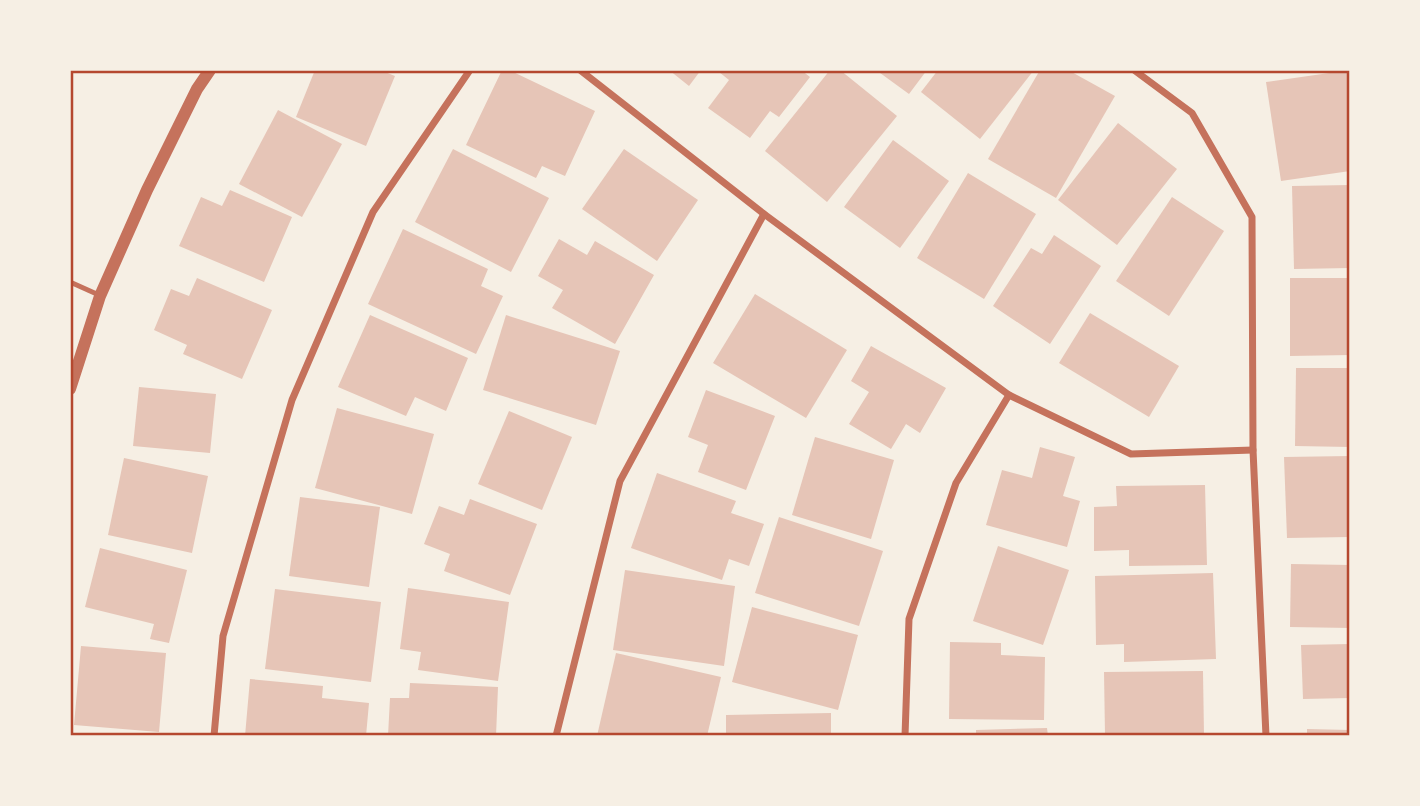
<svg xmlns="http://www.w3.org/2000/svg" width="1420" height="806" font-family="Lato,sans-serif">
<rect width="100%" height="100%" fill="#f6efe4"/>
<g fill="#e6c5b7">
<polygon points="315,70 380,70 395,76 366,146 296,117"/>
<polygon points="502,70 509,70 595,111 565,176 542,166 536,178 466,145"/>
<polygon points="669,70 701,70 689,86"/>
<polygon points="721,70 801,70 810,77 779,117 770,111 750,138 708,108 729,80 719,72"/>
<polygon points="830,70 840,70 897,116 827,202 765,151"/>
<polygon points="876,70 927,70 909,94"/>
<polygon points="938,70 1034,70 980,139 921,92"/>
<polygon points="1040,70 1068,70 1115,96 1056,198 988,159"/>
<polygon points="1350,70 1350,171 1281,181 1266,82"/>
<polygon points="278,110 342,144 302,217 239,184"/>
<polygon points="1118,123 1177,169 1117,245 1058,200"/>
<polygon points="893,140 949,181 900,248 844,207"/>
<polygon points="453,149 549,198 511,272 415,222"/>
<polygon points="624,149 698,200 657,261 582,209"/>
<polygon points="968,173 1036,214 984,299 917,258"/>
<polygon points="1350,185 1350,268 1294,269 1292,186"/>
<polygon points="230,190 292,217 264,282 179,246 201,197 222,206"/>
<polygon points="1172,197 1224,231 1169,316 1116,281"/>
<polygon points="403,229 488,269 481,286 503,296 476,354 368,304"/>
<polygon points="1054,235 1101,266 1050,344 993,306 1031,248 1042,254"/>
<polygon points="559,239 587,255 595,241 654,275 615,344 552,308 563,290 538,276"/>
<polygon points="197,278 272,310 242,379 183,354 187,345 154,330 171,289 189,296"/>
<polygon points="1290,278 1350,278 1350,355 1290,356"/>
<polygon points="755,294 847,350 806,418 713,363"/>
<polygon points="1090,313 1179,366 1149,417 1059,363"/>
<polygon points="370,315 468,358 446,411 415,397 406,416 338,387"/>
<polygon points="506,315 620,351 596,425 483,390"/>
<polygon points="871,346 946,388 920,433 906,424 891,449 849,424 869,392 851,381"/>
<polygon points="1296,368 1350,368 1350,447 1295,446"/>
<polygon points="139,387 216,394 210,453 133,446"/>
<polygon points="706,390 775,416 746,490 698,472 708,445 688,437"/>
<polygon points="337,408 434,434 412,514 315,488"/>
<polygon points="509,411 572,437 542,510 478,484"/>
<polygon points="815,437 894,460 871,539 792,515"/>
<polygon points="1040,447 1075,457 1063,496 1080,501 1067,547 986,525 1002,470 1032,478"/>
<polygon points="1350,456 1350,537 1287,538 1284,457"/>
<polygon points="124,458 208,476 192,553 108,535"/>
<polygon points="657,473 736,501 731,513 764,524 749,566 729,559 722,580 631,548"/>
<polygon points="1205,485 1207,565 1129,566 1129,550 1094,551 1094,507 1117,506 1116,486"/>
<polygon points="300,497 380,507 369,587 289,576"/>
<polygon points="470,499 537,524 510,595 444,571 450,554 424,544 439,506 464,515"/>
<polygon points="779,517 883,551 859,626 755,593"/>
<polygon points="998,546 1069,570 1043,645 973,621"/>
<polygon points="100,548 187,570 169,643 150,639 154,624 85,607"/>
<polygon points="1291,564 1350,565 1350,628 1290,627"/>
<polygon points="625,570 735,586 724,666 613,650"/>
<polygon points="1213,573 1216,659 1124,662 1124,644 1096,645 1095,576"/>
<polygon points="408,588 509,602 498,681 418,670 421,652 400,649"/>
<polygon points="275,589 381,602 371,682 265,669"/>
<polygon points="752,607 858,635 838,710 732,682"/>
<polygon points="950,642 1001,643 1001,655 1045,657 1044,720 949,719"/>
<polygon points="1350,644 1350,698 1303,699 1301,645"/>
<polygon points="81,646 166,653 159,732 74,725"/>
<polygon points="616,653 721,677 707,736 597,736"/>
<polygon points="1203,671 1204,736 1105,736 1104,672"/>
<polygon points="250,679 323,686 322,698 369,703 366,736 245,736"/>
<polygon points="410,683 498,687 496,736 388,736 390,698 409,698"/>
<polygon points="831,713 831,736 726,736 726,715"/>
<polygon points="1047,728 1048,736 976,736 976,730"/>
<polygon points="1307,729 1350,730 1350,736 1307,736"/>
</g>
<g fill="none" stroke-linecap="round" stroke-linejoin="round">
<polyline stroke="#c5725c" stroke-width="5" points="70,282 99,295"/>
<g stroke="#c5725c" stroke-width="7">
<polyline points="580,70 764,214 1009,395 1131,454 1253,450"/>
<polyline points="1134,70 1192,113 1252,217 1253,450 1266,736"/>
<polyline points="214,736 223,636 292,400 373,212 470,70"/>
<polyline points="556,736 620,481 764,214"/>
<polyline points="905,736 909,619 956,483 1009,395"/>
</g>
<polyline stroke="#c5725c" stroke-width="12" points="70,389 100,296 147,190 197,89 210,70"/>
</g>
<rect width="1420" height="806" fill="none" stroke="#f6efe4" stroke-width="144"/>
<rect x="72" y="72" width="1276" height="662" fill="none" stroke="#b5482f" stroke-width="2.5"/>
</svg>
